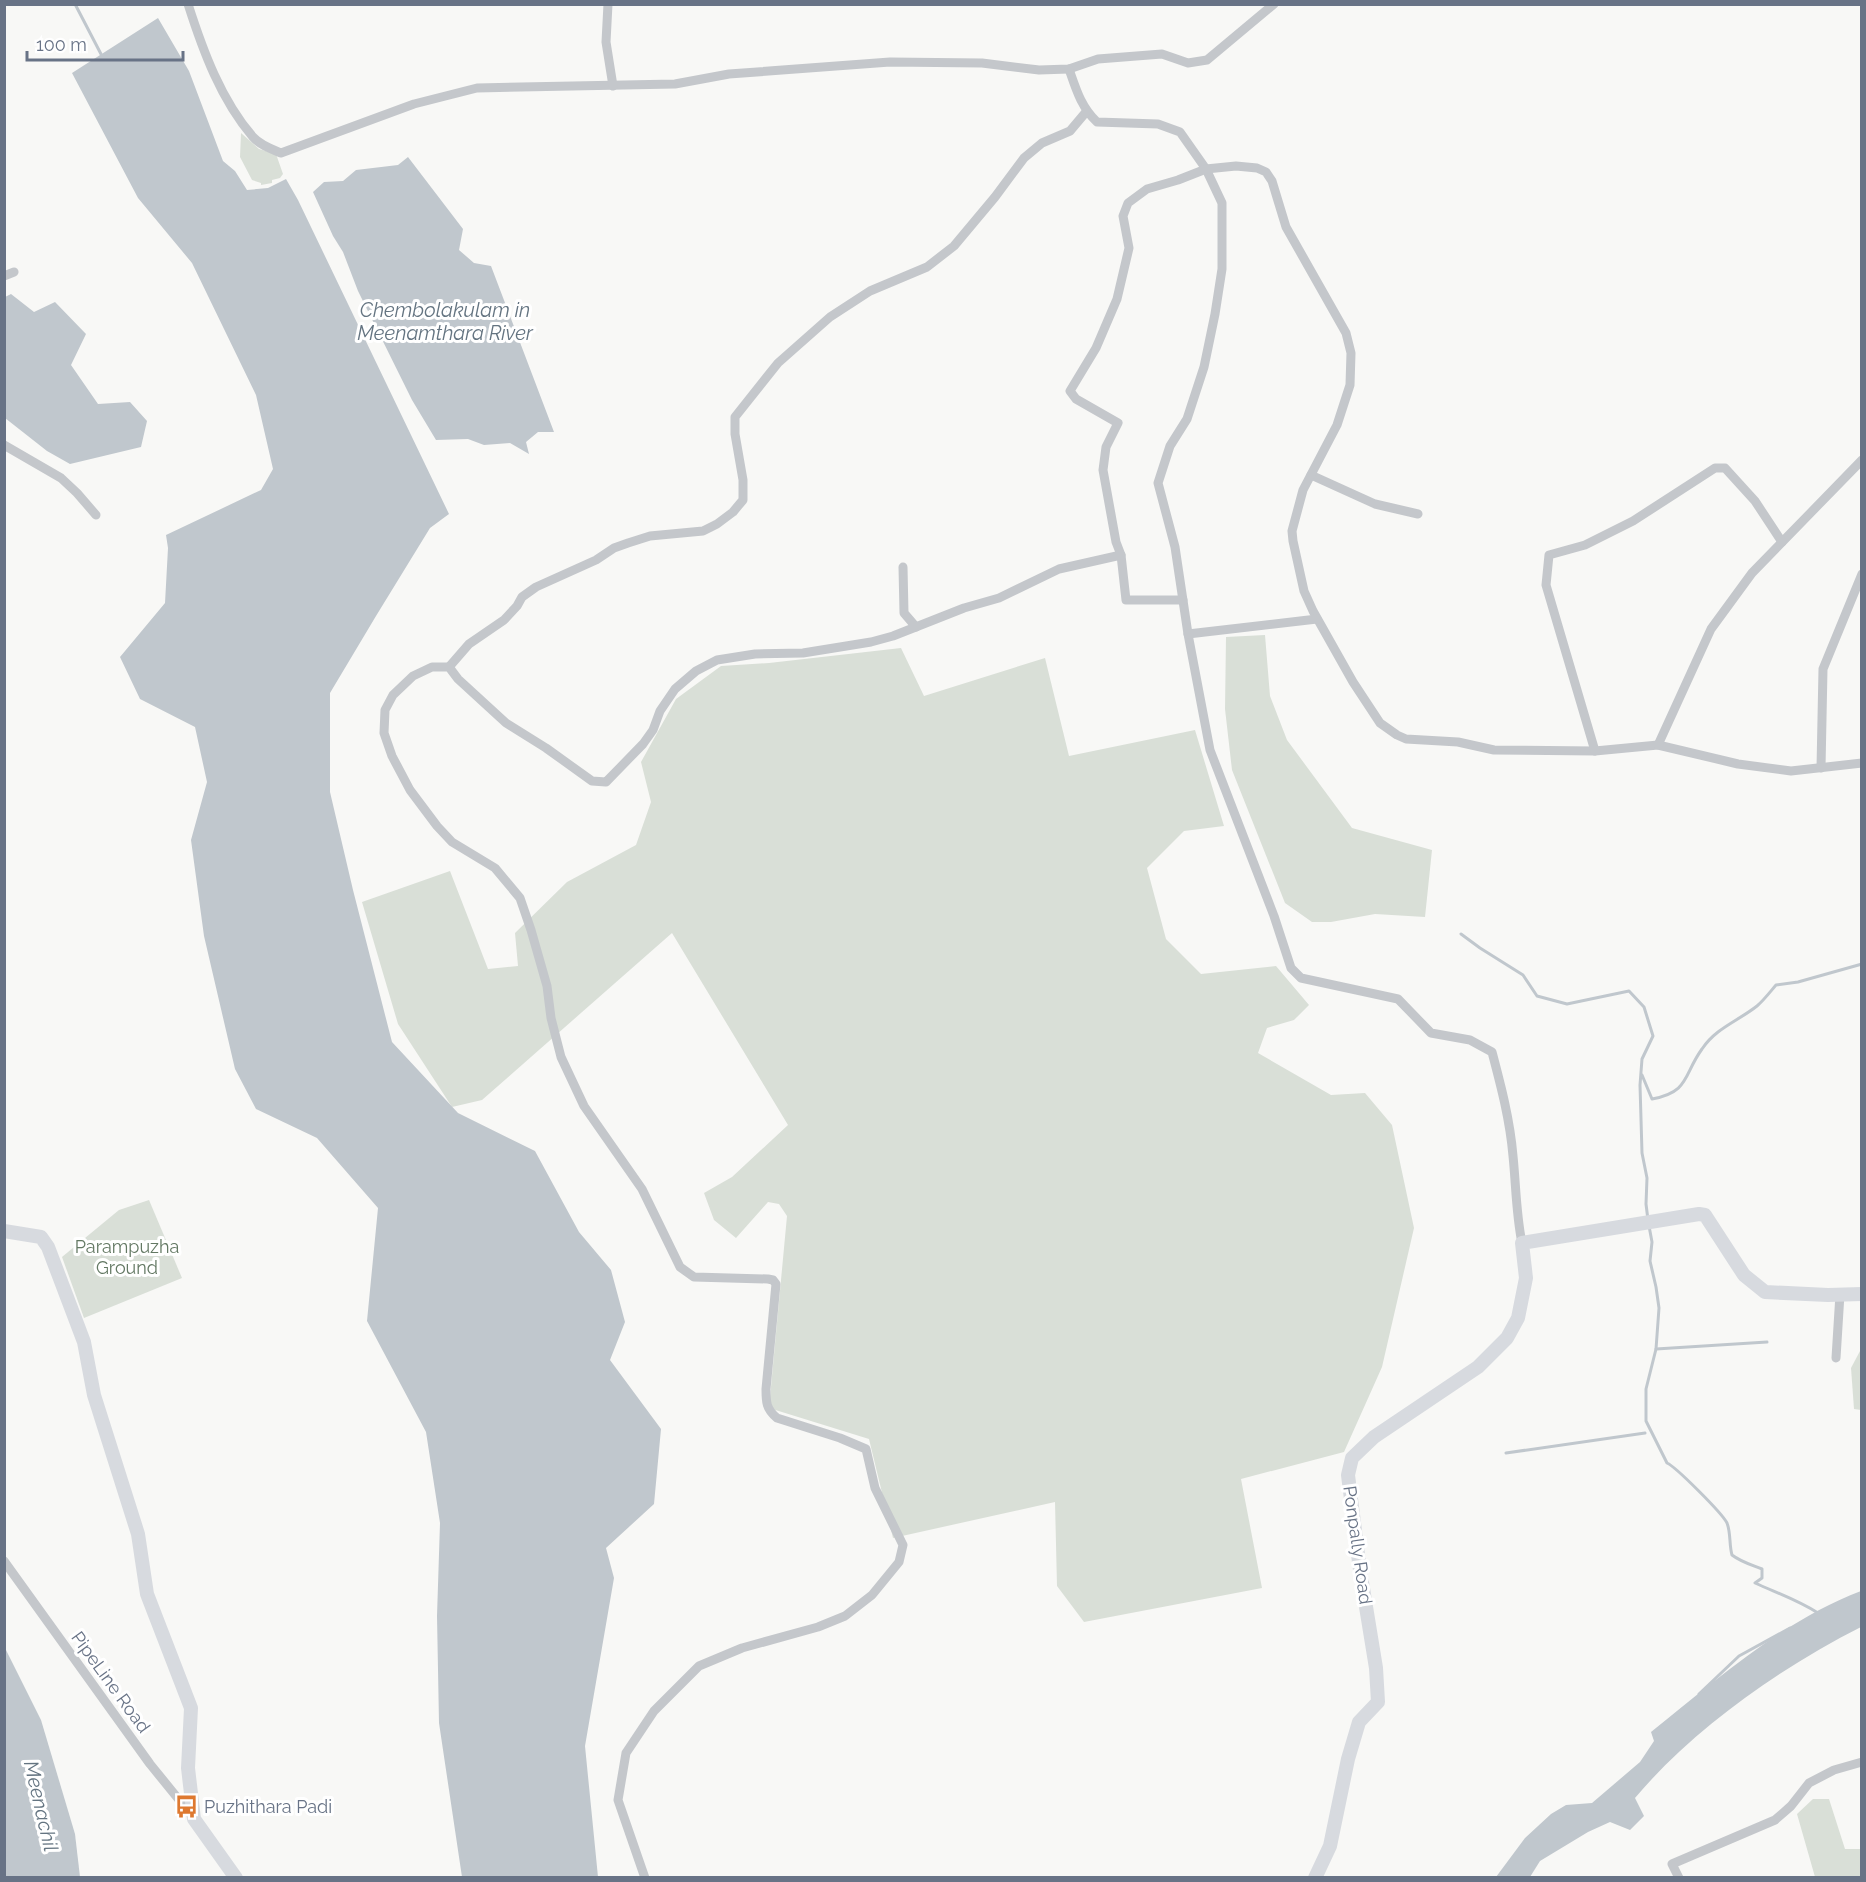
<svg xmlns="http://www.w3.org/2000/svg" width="1866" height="1882" font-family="Raleway,sans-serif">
<rect width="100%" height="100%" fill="#f8f8f6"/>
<g fill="#d9dfd7">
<polygon points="241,133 259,149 276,154 283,174 280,178 272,180 272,183 261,185 261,183 252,180 240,157"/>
<polygon points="1265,635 1270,696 1287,740 1352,828 1432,850 1425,917 1375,914 1331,922 1312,922 1285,903 1232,770 1225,709 1226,637"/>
<polygon points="901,648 924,696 1045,658 1069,756 1195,730 1224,826 1184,831 1147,868 1166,939 1201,974 1276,966 1309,1005 1294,1020 1267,1028 1258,1053 1331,1095 1365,1093 1392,1125 1414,1228 1382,1367 1344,1452 1241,1479 1262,1588 1084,1622 1057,1586 1055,1502 893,1538 869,1439 769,1408 787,1216 779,1204 768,1202 736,1238 714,1220 704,1193 732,1177 788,1125 672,933 482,1100 452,1107 398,1024 362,902 450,871 488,969 518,966 515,933 567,882 636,845 651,802 641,762 676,699 721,666 769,663"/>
<polygon points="149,1200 182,1278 84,1318 62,1257 119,1210"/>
<polygon points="1860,1351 1861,1351 1861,1410 1854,1409 1851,1368"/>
<polygon points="1813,1799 1829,1799 1845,1849 1861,1849 1861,1877 1815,1877 1797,1814"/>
</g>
<g fill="#c0c7cd">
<polygon points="158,18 189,71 223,161 235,171 247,190 268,188 286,179 298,200 449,514 430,528 376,616 330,693 330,792 353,890 392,1042 458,1113 535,1151 579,1232 611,1270 625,1322 610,1360 661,1429 654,1504 606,1548 614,1578 585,1746 598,1877 462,1877 439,1723 437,1616 440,1523 426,1432 367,1321 378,1208 317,1138 256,1109 235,1069 204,936 191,840 207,782 195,727 140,699 120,657 165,603 168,548 166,535 261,490 273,469 256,395 192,263 138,198 72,73"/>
<polygon points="408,157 463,229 459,250 474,263 491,266 554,432 538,432 526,442 529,454 510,443 484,445 468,439 436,440 412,400 358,291 343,252 333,236 313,192 324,182 343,181 356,170 398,165"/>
<polygon points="11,294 34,312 55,302 86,334 71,365 98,404 130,402 147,421 141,447 70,464 47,451 5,418 5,297"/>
<path d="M1861,1591V1627C1780,1668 1694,1728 1635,1798L1644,1816L1630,1830L1610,1822L1588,1832L1540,1861L1530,1877H1496L1525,1838L1551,1814L1566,1805L1592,1803L1640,1762L1654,1741L1651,1732C1716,1680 1784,1620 1861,1591Z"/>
<polygon points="5,1648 41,1720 75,1834 80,1877 5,1877"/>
</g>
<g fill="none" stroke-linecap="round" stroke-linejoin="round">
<g stroke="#c0c7cd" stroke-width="3">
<polyline points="75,4 102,56"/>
<polyline points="1461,934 1480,948 1523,975 1537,996 1567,1004 1629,991 1644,1007 1653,1036 1642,1059 1640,1085 1642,1153 1647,1178 1646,1204 1648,1220"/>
<path d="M1642,1075L1652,1099C1690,1092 1683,1075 1702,1049C1716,1028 1738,1021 1757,1006C1764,1000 1770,992 1776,985L1798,982L1862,964"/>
<path d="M1649,1226L1652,1242L1650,1261L1656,1287L1659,1308L1656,1349L1646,1389V1421L1667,1463C1676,1467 1722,1513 1727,1523C1731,1533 1729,1545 1732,1555C1741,1562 1752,1565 1762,1569V1578L1755,1583C1777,1593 1798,1600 1818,1613"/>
<polyline points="1656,1349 1767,1342"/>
<polyline points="1506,1453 1645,1433"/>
<polyline points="1699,1694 1739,1656 1790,1628"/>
</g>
<g stroke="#c4c7cb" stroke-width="9">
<path d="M188,4C203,51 221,100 253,137C260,145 271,149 281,153L414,104L477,88L675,84L729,74L890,62L982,63L1039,70L1069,69L1098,59L1162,54L1188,63L1207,60L1274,4"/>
<polyline points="608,4 606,42 613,86"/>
<path d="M1069,69C1076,89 1081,107 1097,122L1158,124L1180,132L1206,169L1222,203V269L1215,314L1204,367L1187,419L1170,446L1158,483L1175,547L1188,634L1210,750L1274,916L1291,968L1301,978L1398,999L1431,1033L1470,1040L1492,1052C1501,1086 1510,1120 1513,1156C1516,1185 1516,1214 1522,1243"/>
<polyline points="4,276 14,272"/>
<polyline points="4,445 61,478 77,493 96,515"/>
<polyline points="1311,475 1375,504 1418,514"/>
<polyline points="903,567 904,613 916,627"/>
<polyline points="1183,600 1126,600 1121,555 1116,542 1103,470 1106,447 1118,423 1076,399 1070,391 1096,348 1117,299 1129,248 1123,216 1128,203 1147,189 1178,180 1206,169 1236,166 1257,168 1266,172 1272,181 1286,227 1346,333 1351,353 1350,385 1337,425 1303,490 1292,531 1293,541 1304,591 1313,611 1353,682 1380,723 1397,735 1406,739 1458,742 1494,750 1595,751 1658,745 1738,764 1791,771 1862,763"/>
<polyline points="1188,634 1317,619"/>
<polyline points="449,667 469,644 504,620 517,606 522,597 536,587 596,560 614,548 628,543 650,536 703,531 717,524 733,512 743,500 743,480 735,434 735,417 778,363 830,317 870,291 927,267 954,246 995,197 1024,158 1042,143 1070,131 1086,112"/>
<polyline points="1658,745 1711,629 1752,573 1862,460"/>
<polyline points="1595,751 1546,585 1549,555 1585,545 1633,521 1715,468 1725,468 1755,501 1782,542"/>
<polyline points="1821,768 1823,669 1862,574"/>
<polyline points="1836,1358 1840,1294"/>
<polyline points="4,1561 150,1764 193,1817"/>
<path d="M645,1878L618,1800L626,1753L654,1711L699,1666L742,1648L818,1627L845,1616L872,1595L899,1562L903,1545L875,1488L866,1449L840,1438L777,1418C766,1409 766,1402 766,1389L776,1284L773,1280L768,1279L694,1277L680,1267L642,1189L584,1106L561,1057L551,1018L547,986L531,930L520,898L495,868L452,842L437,826L410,790L392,756L384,733L385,710L393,695L413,676L432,667H449L458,679L506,723L546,748L592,781L606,782L643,744L653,730L660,711L675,689L696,671L717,660L755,654L803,653L871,642L893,636L964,608L999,598L1059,569L1121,555"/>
<polyline points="1679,1878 1672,1864 1775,1820 1791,1806 1809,1783 1834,1770 1862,1762"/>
</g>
<g stroke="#d7dadf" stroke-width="14">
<polyline points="4,1231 41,1237 48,1247 84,1342 94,1395 138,1534 147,1594 191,1708 188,1768 194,1819 236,1878"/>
<polyline points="1315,1878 1330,1846 1348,1759 1359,1722 1378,1702 1376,1668 1360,1570 1348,1475 1352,1458 1374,1437 1478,1367 1507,1338 1518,1318 1526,1278 1522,1243 1699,1214 1705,1215 1744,1275 1765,1292 1828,1295 1862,1294"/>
</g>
</g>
<defs>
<symbol id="bus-bare" viewBox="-9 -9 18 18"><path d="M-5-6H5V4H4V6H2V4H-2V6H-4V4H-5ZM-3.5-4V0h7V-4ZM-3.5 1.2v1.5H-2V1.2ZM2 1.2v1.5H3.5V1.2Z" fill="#de7930" stroke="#fff" stroke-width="2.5" paint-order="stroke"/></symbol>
</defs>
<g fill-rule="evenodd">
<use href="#bus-bare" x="170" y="1790" width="33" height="33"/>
</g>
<g text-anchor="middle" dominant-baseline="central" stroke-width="6" stroke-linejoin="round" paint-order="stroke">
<g font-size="18" fill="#637863" stroke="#fff">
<text x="127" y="1246">Parampuzha<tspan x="127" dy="21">Ground</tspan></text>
</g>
<g font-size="18" fill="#687386" stroke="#fff">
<text transform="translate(1358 1545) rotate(82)">Ponpally Road</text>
<text transform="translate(111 1682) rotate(54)">PipeLine Road</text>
</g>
<g font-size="18" fill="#687386" stroke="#fff" text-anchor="start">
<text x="204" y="1806">Puzhithara Padi</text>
</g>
<g font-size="20" font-style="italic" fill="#647481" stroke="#fff">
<text x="445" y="310">Chembolakulam in<tspan x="445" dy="23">Meenamthara River</tspan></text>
<text transform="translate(41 1806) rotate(77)">Meenachil</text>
</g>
</g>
<rect width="1866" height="1882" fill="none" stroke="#687386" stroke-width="12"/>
<path d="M27 51v9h156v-9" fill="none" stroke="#687386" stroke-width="3"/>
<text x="36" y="51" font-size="18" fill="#687386" stroke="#ffffff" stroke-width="4.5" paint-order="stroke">100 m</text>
</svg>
